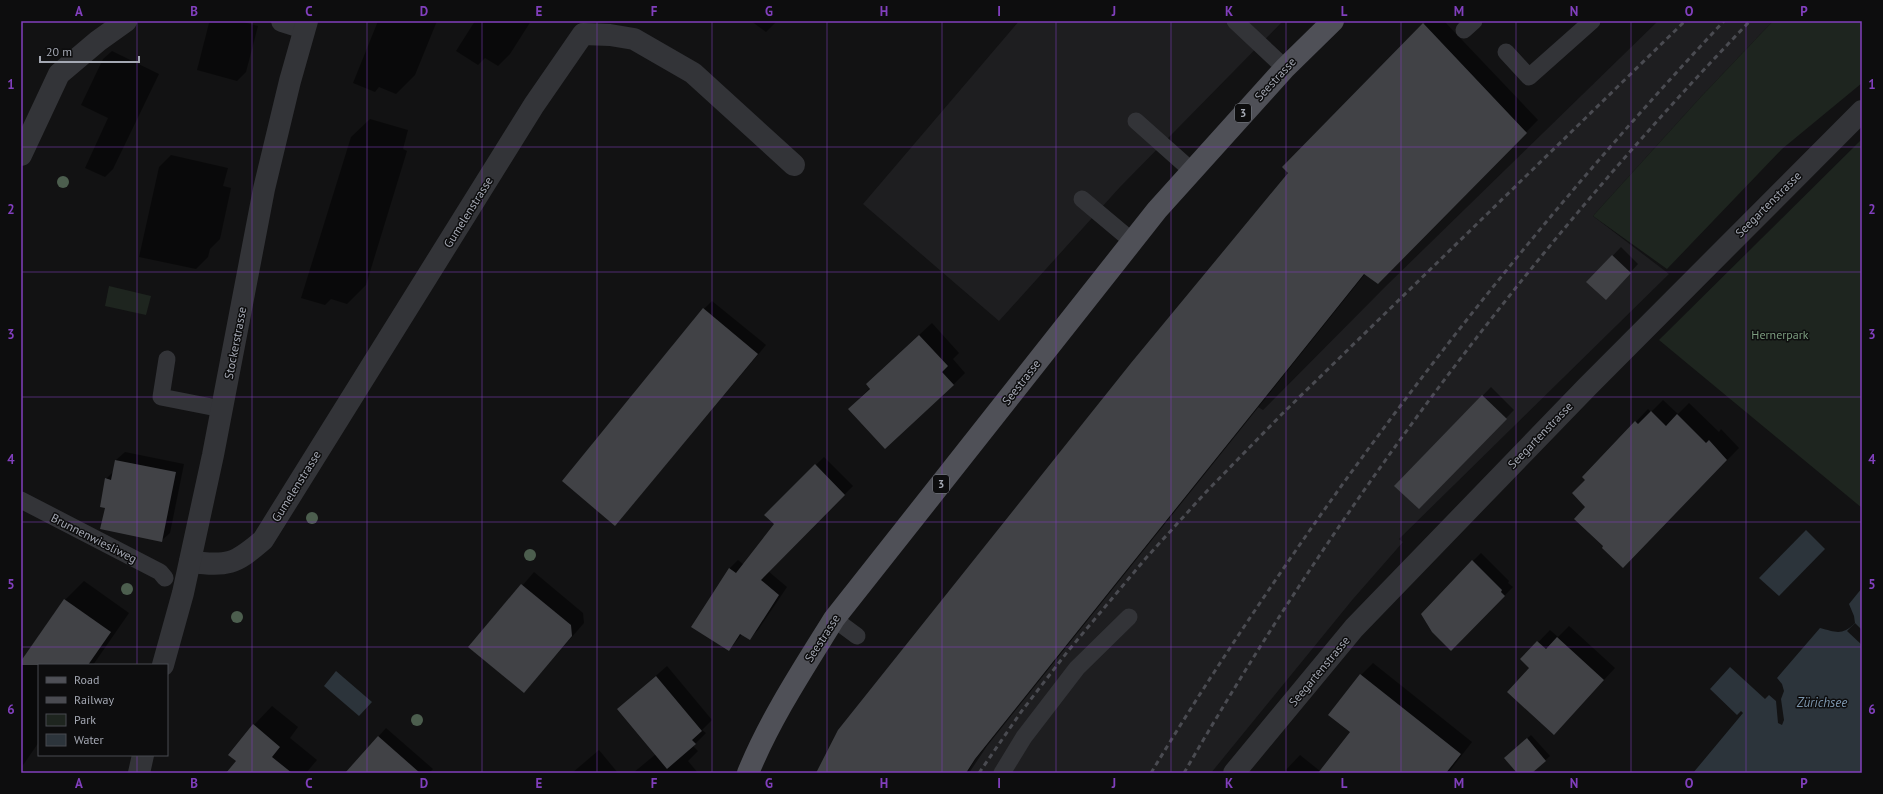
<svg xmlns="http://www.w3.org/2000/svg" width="1883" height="794" font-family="'PT Sans',sans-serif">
<rect width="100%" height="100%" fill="#121213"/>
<g fill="#1e1e20">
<polygon points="1019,21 1283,21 1120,187 999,321 863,204"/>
<polygon points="1658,21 1773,21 1699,99 1593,216 1669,274 1399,539 1403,542 1353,599 1211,773 967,773 975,760 1258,407 1263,410 1387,285"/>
</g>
<g fill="#1e251f">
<polygon points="1773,21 1862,21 1862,83 1782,149 1667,269 1593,216 1699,99"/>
<polygon points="1862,139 1862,508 1659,340"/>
<polygon points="109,286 151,296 146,315 105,306"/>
</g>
<g fill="#2c343b">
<polygon points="1806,530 1825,549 1779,596 1759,578"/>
<path d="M1862,588V773H1693L1743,713L1741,711L1737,715L1710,689L1730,667L1765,699L1769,695L1776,701L1778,723L1782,725L1784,720L1781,699L1784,691L1782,684L1777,678L1820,628C1836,632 1842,636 1855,623L1854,616L1849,604Z"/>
<polygon points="336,671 372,702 359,716 324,686"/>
</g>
<polygon fill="#121213" points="1855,623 1862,630 1862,645 1847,631"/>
<g fill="#0007">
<polygon points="211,21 240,21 258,26 246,72 237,81 197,70 209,23"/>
<polygon points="378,21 437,21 415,75 396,94 379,87 375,92 353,83"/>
<polygon points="475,21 531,21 510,54 498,66 485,58 478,65 456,51"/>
<polygon points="751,21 777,21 766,32"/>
<polygon points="1427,21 1444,21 1538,120 1378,283 1365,274 987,746 969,773 817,773 1290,173 1284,167"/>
<polygon points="112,51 159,74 113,169 105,177 85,168 108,118 81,105 103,59"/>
<polygon points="370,119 408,130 403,149 407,151 366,285 347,304 331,299 325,305 301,298 351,137"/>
<polygon points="171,155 228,168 223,186 231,188 220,239 210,249 208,257 196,269 139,257 159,167"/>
<polygon points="1621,247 1638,264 1614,290 1588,282"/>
<polygon points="712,301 766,345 615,525 704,309"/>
<polygon points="932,323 959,353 953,359 965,373 953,385 849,409 870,388 879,372"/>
<polygon points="1491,387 1514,410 1419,508 1396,486"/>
<polygon points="1663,400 1678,414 1689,403 1719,432 1721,429 1739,448 1634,555 1604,546 1586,507 1587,480 1584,477 1648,409 1651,412"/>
<polygon points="125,452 184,464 170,533 161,541 106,507 106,479 114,471 116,460"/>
<polygon points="824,457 853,486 768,571 787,587 758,630 750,638 742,634 729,650 692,627 730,568 738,560 744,565 775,524 765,515"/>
<polygon points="1481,553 1509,581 1508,583 1513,587 1451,650 1473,561"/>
<polygon points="534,572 583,613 584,623 524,692 470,647"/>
<polygon points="84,581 129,613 93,665 39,665 39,742 21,768 21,663 65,600"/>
<polygon points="1569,626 1615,668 1565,722 1531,668 1522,659 1550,630 1558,637"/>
<polygon points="1373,663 1472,742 1448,773 1283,773 1300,755 1320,771 1351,731 1329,715 1361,675"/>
<polygon points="667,666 712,720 702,730 706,733 693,746 698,751 688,761 698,773 633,773 656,754 618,709"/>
<polygon points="272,706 298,727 290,738 317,760 306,773 227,773 237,761 254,725"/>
<polygon points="386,728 433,769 429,773 346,773"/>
<polygon points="1531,735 1550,756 1531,773 1518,773 1510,754"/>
<polygon points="599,750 618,773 572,773"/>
</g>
<g fill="#414246">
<polygon points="1423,23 1527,133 1378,284 1364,274 975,759 966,773 816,773 838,730 1131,363 1288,173 1282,167"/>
<polygon points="1612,255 1631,273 1606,300 1586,282"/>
<polygon points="703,308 758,354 615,526 562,481"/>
<polygon points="919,335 948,366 942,372 954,385 885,449 848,409 870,389 866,384"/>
<polygon points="1482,395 1507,419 1419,509 1394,486"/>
<polygon points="1651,411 1666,426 1677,414 1706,443 1709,440 1727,460 1623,568 1602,548 1603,546 1574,519 1585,507 1572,493 1585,480 1582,477 1635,421 1638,424"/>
<polygon points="115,460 176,472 162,542 100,529 105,508 100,507 105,478 111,480"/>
<polygon points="815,464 845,495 761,580 779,595 750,640 740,634 729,651 691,627 729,568 736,573 774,524 764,515"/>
<polygon points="1472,560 1502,590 1501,592 1505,596 1451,651 1432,632 1421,614"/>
<polygon points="521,584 571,625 572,636 524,693 468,647"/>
<polygon points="64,599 111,632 88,665 21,665 21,661"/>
<polygon points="1557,637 1604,680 1554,735 1507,692 1529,668 1520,659 1537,641 1546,649"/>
<polygon points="1360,674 1461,754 1446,773 1318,773 1350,732 1328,715"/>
<polygon points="656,676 702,731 692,740 696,744 667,769 617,709"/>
<polygon points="253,724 280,747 272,757 292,773 226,773 236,761 228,755"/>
<polygon points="378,736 420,773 345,773"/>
<polygon points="1527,738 1546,761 1532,773 1517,773 1504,758"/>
</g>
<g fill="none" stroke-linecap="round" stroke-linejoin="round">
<g stroke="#333438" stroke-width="17">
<polyline points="1235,21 1285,68"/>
<polyline points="1464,30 1474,21"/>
<polyline points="1506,52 1529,77 1592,21"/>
<polyline points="1136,121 1191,170"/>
<polyline points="1082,199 1132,241"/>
<polyline points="167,359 161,397 222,409"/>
<polyline points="21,500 160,572 165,578"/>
<polyline points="834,619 857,636"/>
<polyline points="1002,773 1024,737 1077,668 1129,617"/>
</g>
<g stroke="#333438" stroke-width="22">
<polyline points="282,21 304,28"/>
<polyline points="21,155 59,74 98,41 126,21"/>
<path d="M190,562C228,566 234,565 263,540L534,105L583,34L610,35L634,39L693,73L794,165"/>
<polyline points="163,665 183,593 213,455 264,189 290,81 307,21"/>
<polyline points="139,773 143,755"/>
<polyline points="1234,773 1354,628 1587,387 1862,111"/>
</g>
<path stroke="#4f5057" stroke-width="22" d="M748,773C770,719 803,669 834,619L1157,210L1285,68L1333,21"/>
<g stroke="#4a4b51" stroke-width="3" stroke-dasharray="5 4" stroke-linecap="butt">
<polyline points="979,773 1021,712 1068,651 1146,558 1206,492 1282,414 1685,21"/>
<path d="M1151,773C1201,690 1255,609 1310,530C1436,351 1574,181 1724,21"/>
<path d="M1184,773C1341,501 1532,248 1750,21"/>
</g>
</g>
<g fill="#4c5e4e">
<circle cx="63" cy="182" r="6"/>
<circle cx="312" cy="518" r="6"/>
<circle cx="530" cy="555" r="6"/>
<circle cx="127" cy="589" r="6"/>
<circle cx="237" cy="617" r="6"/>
<circle cx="417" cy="720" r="6"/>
</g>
<path fill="none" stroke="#813fbd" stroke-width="1" stroke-opacity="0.55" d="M137,21V665M252,21V773M367,21V773M482,21V773M597,21V773M712,21V773M827,21V773M942,21V773M1056,21V773M1171,21V773M1286,21V773M1401,21V773M1516,21V773M1631,21V773M1746,21V773M21,147H1862M21,272H1862M21,397H1862M21,522H1862M21,647H1862M137,755V773"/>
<g text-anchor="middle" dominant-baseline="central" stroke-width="3" stroke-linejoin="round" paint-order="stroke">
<g fill="#0d0d0e" stroke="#777a82" stroke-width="1">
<rect x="1235" y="104" width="16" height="18" rx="3"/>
<rect x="933" y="475" width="16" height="18" rx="3"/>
</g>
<g font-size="11" font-weight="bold" fill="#a4a8b3">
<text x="1243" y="113">3</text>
<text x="941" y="484">3</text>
</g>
<g font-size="12" fill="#a4a8b3" stroke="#0d0d0e">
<text transform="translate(1275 79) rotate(-47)">Seestrasse</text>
<text transform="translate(1768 204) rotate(-45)">Seegartenstrasse</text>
<text transform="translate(468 212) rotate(-58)">Gumelenstrasse</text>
<text transform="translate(235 343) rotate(-79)">Stockerstrasse</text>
<text transform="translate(1021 382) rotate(-52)">Seestrasse</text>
<text transform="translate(1540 435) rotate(-46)">Seegartenstrasse</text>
<text transform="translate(296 486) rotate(-58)">Gumelenstrasse</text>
<text transform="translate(94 538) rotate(27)">Brunnenwiesliweg</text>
<text transform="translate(822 638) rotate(-57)">Seestrasse</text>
<text transform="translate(1319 671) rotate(-50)">Seegartenstrasse</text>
</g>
<g font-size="12" fill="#7c9d7f" stroke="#0d0d0e">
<text x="1780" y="334">Hernerpark</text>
</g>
<g font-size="13" font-style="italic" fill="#7c95ac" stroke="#0d0d0e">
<text x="1822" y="702">Zürichsee</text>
</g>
</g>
<rect width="1883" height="794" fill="none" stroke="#0d0d0e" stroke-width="44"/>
<rect x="38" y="664" width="130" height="92" fill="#0d0d0e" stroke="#494b50"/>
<rect x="46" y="677" width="20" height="6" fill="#4f5057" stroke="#494b50"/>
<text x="74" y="684" font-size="12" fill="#a4a8b3">Road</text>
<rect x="46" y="697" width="20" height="6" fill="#4a4b51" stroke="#494b50"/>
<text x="74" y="704" font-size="12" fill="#a4a8b3">Railway</text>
<rect x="46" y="714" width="20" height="12" fill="#1e251f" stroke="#494b50"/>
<text x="74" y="724" font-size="12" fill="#a4a8b3">Park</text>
<rect x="46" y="734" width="20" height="12" fill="#2c343b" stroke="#494b50"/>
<text x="74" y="744" font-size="12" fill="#a4a8b3">Water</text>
<path d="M40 56v6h99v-6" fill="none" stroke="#a4a8b3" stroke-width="2"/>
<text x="46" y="56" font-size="12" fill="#a4a8b3" stroke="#0d0d0e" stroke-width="3" paint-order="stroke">20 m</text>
<rect x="22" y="22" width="1839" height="750" fill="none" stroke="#813fbd" stroke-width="1.5"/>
<g font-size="13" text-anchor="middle" font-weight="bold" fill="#813fbd">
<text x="79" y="16">A</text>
<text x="194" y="16">B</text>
<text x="309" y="16">C</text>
<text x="424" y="16">D</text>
<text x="539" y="16">E</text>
<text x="654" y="16">F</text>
<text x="769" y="16">G</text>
<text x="884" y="16">H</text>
<text x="999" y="16">I</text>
<text x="1114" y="16">J</text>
<text x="1229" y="16">K</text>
<text x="1344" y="16">L</text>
<text x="1459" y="16">M</text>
<text x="1574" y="16">N</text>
<text x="1689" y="16">O</text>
<text x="1804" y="16">P</text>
<text x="11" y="89">1</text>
<text x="1872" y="89">1</text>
<text x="11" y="214">2</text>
<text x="1872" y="214">2</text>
<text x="11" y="339">3</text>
<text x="1872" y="339">3</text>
<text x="11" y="464">4</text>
<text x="1872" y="464">4</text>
<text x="11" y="589">5</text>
<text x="1872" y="589">5</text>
<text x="11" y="714">6</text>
<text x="1872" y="714">6</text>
<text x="79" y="788">A</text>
<text x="194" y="788">B</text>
<text x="309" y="788">C</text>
<text x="424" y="788">D</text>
<text x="539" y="788">E</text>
<text x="654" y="788">F</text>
<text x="769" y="788">G</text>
<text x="884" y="788">H</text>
<text x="999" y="788">I</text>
<text x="1114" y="788">J</text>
<text x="1229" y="788">K</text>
<text x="1344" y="788">L</text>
<text x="1459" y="788">M</text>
<text x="1574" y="788">N</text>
<text x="1689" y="788">O</text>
<text x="1804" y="788">P</text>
</g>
</svg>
